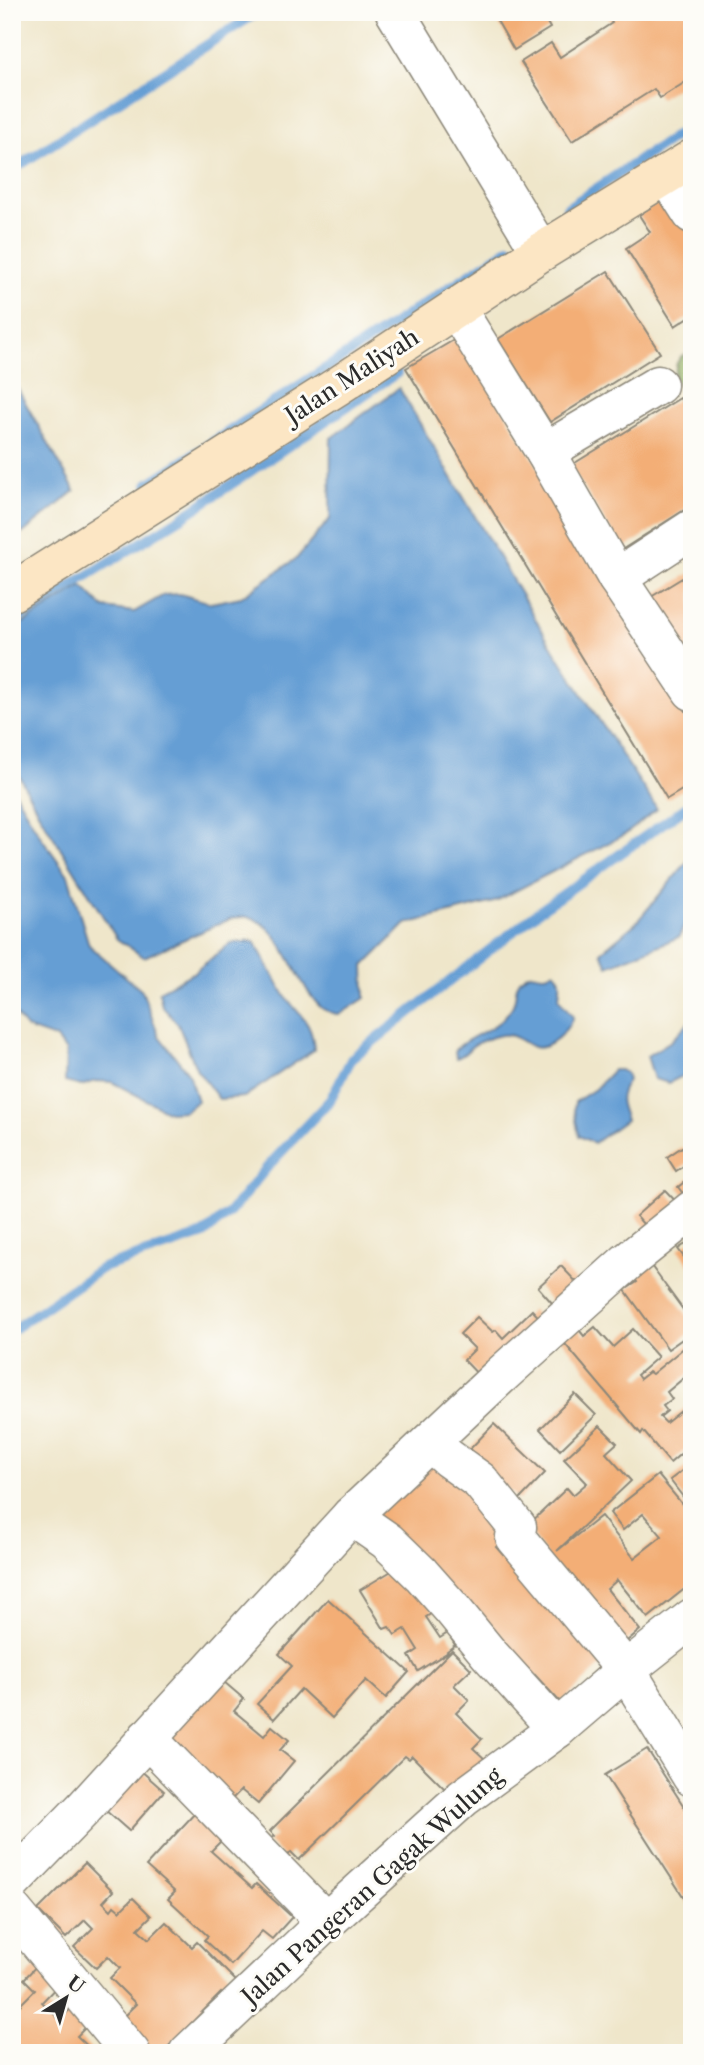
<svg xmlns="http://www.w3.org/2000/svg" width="704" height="2065" font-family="'Libre Caslon Text',serif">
<rect width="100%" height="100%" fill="#fdfcf7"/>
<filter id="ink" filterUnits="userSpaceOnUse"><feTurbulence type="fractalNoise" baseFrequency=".0143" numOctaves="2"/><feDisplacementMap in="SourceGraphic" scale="14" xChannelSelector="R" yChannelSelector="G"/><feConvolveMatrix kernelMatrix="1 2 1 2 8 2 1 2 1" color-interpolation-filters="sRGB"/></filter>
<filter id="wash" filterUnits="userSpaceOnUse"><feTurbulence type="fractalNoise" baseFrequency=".00686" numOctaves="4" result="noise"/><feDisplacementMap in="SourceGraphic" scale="28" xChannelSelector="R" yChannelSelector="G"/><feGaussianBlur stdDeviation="1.57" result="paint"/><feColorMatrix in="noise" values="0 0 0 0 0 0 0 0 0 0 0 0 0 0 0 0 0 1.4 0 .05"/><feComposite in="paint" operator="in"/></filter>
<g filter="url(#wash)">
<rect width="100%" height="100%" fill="#efe6ca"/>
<polygon fill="#93b062" stroke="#5f6e46" stroke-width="2" points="692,354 692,394 678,384 674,377 677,363 682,356"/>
<g fill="#659ed4" stroke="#486480" stroke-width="2">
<polygon points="12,379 75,491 23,533 12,530"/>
<path d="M399,388L555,652L657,809L626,834L494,902L406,924L364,966L365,998L339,1015C334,1013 328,1012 323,1009C297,989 283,922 247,917C242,916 235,918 230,919L144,957L117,939L38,812L12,762V630L82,586L104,608L134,612L164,595L180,594L211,603L241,597L297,558L330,519L331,438Z"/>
<polygon points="12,788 41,837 68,875 89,945 142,991 159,1036 188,1073 197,1101 185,1111 169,1112 112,1082 96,1081 81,1086 65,1082 66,1051 55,1038 26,1028 12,1010"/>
<polygon points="692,856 692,908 679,937 608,966 601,952 636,923"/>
<path d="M254,941C264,958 273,977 284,994C299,1017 312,1019 314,1050L244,1097L219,1099L197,1070L178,1024L162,1006L159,991L193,973L231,943Z"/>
<path d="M554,971C564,980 559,987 559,999L573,1017C568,1030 547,1054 531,1046C520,1041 514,1033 501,1035C492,1037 482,1040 474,1045C467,1050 465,1056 456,1058L455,1050C473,1032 496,1033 512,1007C518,997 513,985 523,977C531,970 535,975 544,975C547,975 551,973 554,971Z"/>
<polygon points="692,1019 692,1071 669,1083 654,1079 647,1056 671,1041"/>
<path d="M613,1070H620L626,1073L628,1080C617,1097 619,1102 626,1120L594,1143L579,1136L574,1109L575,1102L595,1089Z"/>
</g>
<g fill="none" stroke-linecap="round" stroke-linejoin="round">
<g stroke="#659ed4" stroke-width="10">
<polyline points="12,170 258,12"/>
<polyline points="567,208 692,125"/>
<polyline points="148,484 510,248"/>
<polyline points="12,622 181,518 397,373"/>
<polyline points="12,1330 102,1268 204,1234 230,1212 270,1164 330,1100 352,1058 538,912 692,803"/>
</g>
</g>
<g id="blocks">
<g fill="#f3ae76">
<polygon points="492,12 541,12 550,28 514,50"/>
<polygon points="605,12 692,12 692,78 660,98 654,89 572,141 521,62 551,43 560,57 612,23"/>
<polygon points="670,195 692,229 692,315 675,326 626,248 650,232 639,215"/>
<polygon points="608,271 660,353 550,422 498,339"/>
<polygon points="459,337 692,721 692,784 667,799 406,368"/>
<polygon points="680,398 692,416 692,505 623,549 570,466"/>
<polygon points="692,572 692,661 651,597"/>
<polygon points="682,1147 691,1161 676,1171 667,1157"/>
<polygon points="692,1176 692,1198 688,1200 678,1187"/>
<polygon points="665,1190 682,1208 653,1235 636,1216"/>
<polygon points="692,1240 692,1268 678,1249"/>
<polygon points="649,1263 692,1322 692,1332 668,1349 625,1290 637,1282 632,1276"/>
<polygon points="561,1266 584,1290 560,1312 538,1287"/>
<polygon points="532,1310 547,1326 484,1381 464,1360 475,1349 460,1334 477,1317 493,1332 496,1330 503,1338"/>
<polygon points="575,1325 584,1336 595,1327 613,1347 633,1329 658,1357 637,1375 640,1379 649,1372 652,1374 692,1341 692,1371 667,1392 672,1399 663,1406 667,1411 660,1417 666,1423 692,1402 692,1444 670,1463 643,1431 641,1434 560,1338"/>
<polygon points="575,1394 596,1415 560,1450 540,1429"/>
<polygon points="494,1424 545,1473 519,1500 467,1452"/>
<polygon points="600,1426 617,1443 606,1453 631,1481 557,1551 601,1516 634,1558 662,1536 643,1514 623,1530 610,1513 658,1475 686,1509 690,1506 670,1480 692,1463 692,1583 648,1618 617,1580 607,1589 640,1630 615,1651 526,1527 567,1488 573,1495 587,1483 564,1459"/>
<polygon points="432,1462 512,1532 496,1547 503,1555 513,1546 611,1656 561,1703 535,1675 530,1680 374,1517"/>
<polygon points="403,1564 434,1612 426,1617 440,1638 448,1633 455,1645 447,1651 448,1652 418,1671 409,1656 418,1650 405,1629 395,1635 389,1627 384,1629 360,1590"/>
<polygon points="328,1599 409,1672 386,1698 366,1680 332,1718 301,1689 274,1719 257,1704 292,1666 279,1654"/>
<polygon points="452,1650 471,1669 454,1685 469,1700 456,1713 482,1739 473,1748 486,1760 451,1795 412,1756 409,1759 405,1756 299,1860 291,1852 285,1859 268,1842 275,1836 270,1831"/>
<polygon points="217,1676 244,1699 234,1711 264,1736 272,1726 289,1740 280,1750 294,1761 258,1804 241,1790 231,1800 161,1741"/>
<polygon points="647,1749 692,1819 692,1910 605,1775"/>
<polygon points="139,1769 164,1791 129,1831 105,1810"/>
<polygon points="196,1812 224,1838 211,1851 252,1888 256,1884 292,1917 272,1939 262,1931 231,1965 204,1940 208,1936 168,1899 175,1892 146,1866"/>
<polygon points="85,1863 113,1891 103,1902 111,1910 114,1906 120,1911 133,1898 151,1916 138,1929 149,1939 166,1922 192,1947 197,1942 241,1986 227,2000 221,1993 162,2053 147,2053 117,2023 136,2004 110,1978 120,1968 108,1956 96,1968 74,1947 93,1928 85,1920 66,1938 38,1910"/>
<polygon points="41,1961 62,1981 42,2002 60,2020 71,2008 88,2025 77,2036 95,2053 12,2053 12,2013 35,1990 24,1979"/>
</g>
</g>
</g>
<g filter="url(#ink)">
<use href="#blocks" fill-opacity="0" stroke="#8d887a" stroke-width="2"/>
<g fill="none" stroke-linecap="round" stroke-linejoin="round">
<defs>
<g id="street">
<polyline points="395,12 541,252"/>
<polyline points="667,175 692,214"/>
<polyline points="456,308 545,452 617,578 692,691"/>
<polyline points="545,452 658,385"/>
<polyline points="617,578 692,529"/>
<polyline points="430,1442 448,1458 480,1481 517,1527 515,1537 626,1670 692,1777"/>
<polyline points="351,1516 387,1541 421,1574 453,1610 489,1654 557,1729"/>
<polyline points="147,1738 326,1922"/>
<polyline points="12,1882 84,1808 351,1516 500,1376 627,1262 692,1210"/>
<polyline points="12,1910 131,2053"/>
<polyline points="188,2053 326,1922 463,1798 557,1729 626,1670 692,1618"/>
</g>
<polyline id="secondary" points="12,592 341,384 541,252 692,159"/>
</defs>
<use href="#street" stroke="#8d887a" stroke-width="41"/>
<use href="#secondary" stroke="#8d887a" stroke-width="41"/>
<use href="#street" stroke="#fff" stroke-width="38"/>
<use href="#secondary" stroke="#fce6c4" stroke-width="38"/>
</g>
</g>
<g text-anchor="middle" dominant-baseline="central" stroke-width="6" stroke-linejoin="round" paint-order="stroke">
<g font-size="24" fill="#2b2b2b" stroke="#fdfcf7">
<text transform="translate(352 376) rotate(-33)">Jalan Maliyah</text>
<text transform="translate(372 1886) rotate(-42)">Jalan Pangeran Gagak Wulung</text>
</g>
</g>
<rect width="704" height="2065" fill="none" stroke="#fdfcf7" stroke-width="42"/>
<g transform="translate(66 1998) rotate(37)" stroke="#fdfcf7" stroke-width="5" paint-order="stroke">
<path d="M0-5L12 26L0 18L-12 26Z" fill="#2b2b2b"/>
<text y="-10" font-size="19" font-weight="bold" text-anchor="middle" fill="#2b2b2b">U</text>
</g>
</svg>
